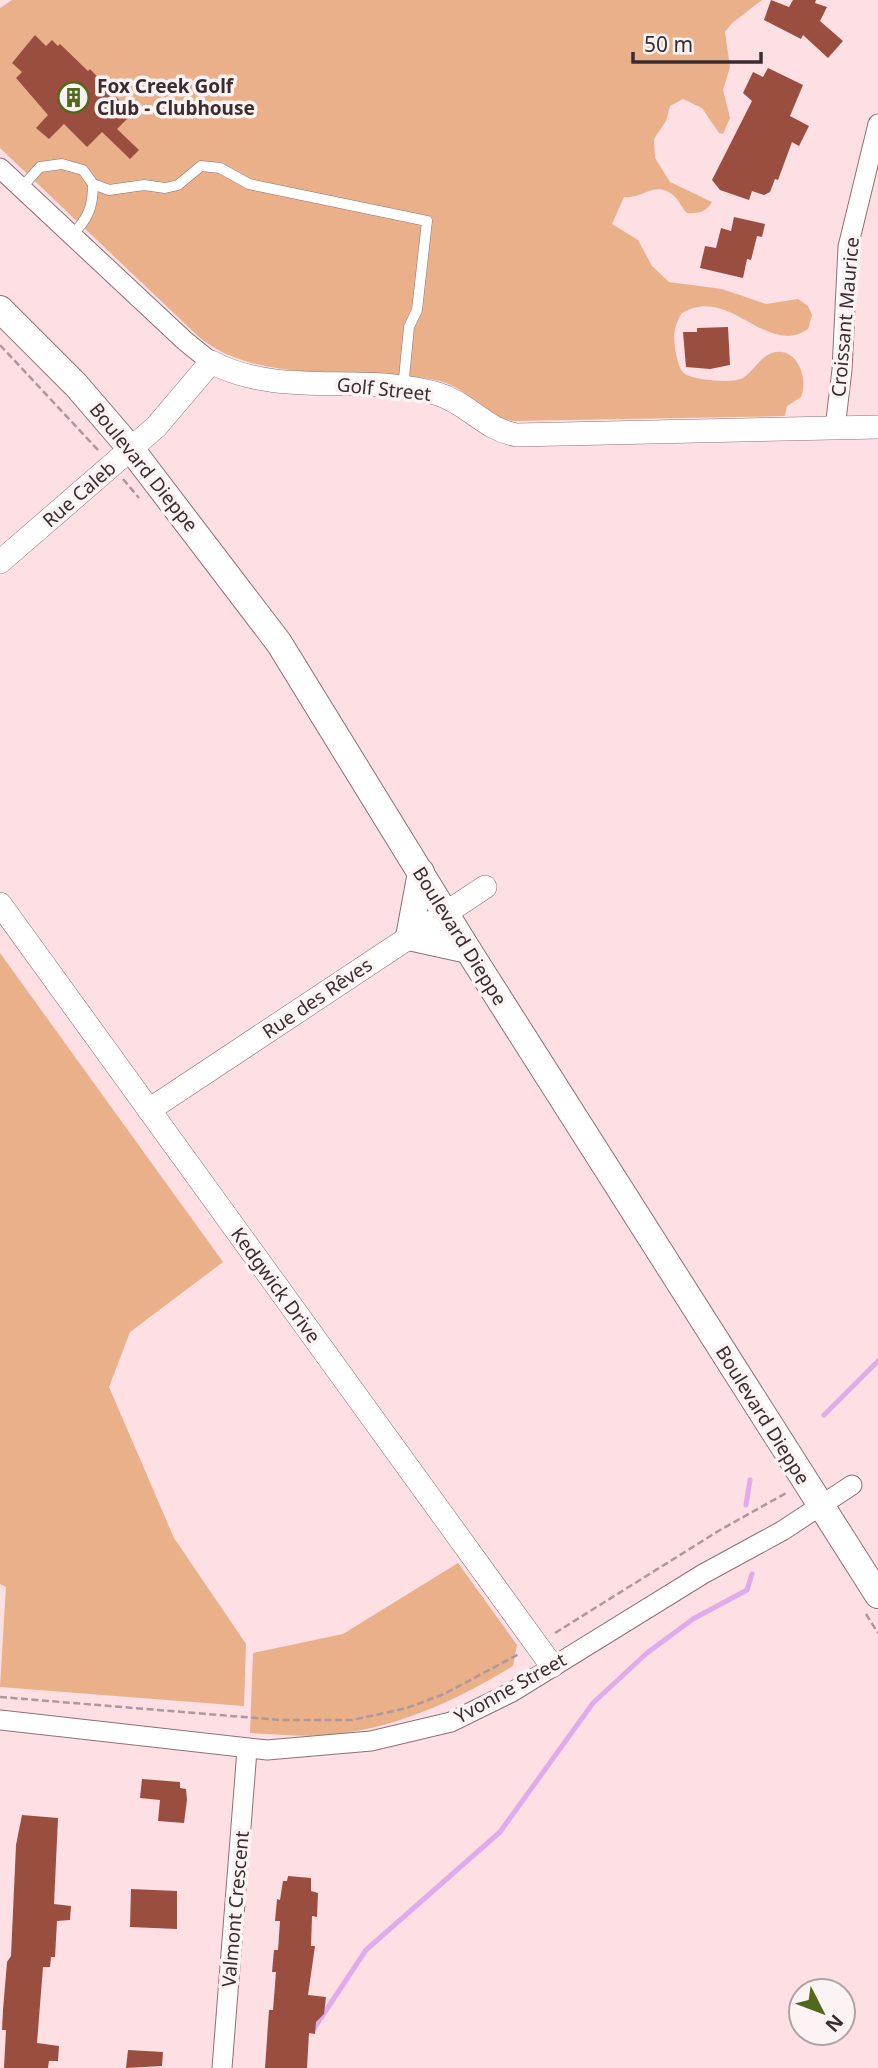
<svg xmlns="http://www.w3.org/2000/svg" width="878" height="2068" font-family="'Noto Sans',sans-serif">
<rect width="100%" height="100%" fill="#fddfe4"/>
<g fill="#eab08a">
<path d="M12,0H762L732,23L725,32L730,67L723,90L730,118L723,134L719,133L702,108L683,99L670,106L666,121L654,139L655,158L670,182L712,202C707,212 697,214 687,213C681,207 679,200 673,195C654,180 642,200 624,197L612,224L638,240L652,266L669,282L722,289L766,304L798,299L808,306L812,315L808,329C766,358 730,284 682,313C673,326 673,339 676,354C678,361 679,370 685,374C695,380 733,384 743,378C754,371 760,357 772,353C797,345 809,379 801,397L787,406L785,416L515,421C486,419 469,388 440,381C365,365 261,388 199,337L0,148V8Z"/>
<polygon points="0,953 223,1262 130,1332 109,1387 174,1538 246,1644 244,1706 0,1687 6,1587 0,1584"/>
<path d="M458,1563L517,1645L513,1666C456,1701 393,1730 326,1735C301,1737 275,1734 250,1733L253,1653L343,1634Z"/>
</g>
<g fill="none" stroke-linecap="round" stroke-linejoin="round">
<g stroke="#e0abea" stroke-width="5">
<polyline points="824,1415 878,1361"/>
<polyline points="746,1505 750,1480"/>
<polyline points="313,2030 366,1950 500,1832 593,1703 647,1653 693,1619 747,1590 752,1574"/>
</g>
</g>
<g fill="#9a4e40">
<polygon points="771,0 789,7 793,0 816,0 815,3 827,7 820,21 843,41 828,58 803,35 801,39 764,20"/>
<polygon points="35,35 46,46 52,40 58,46 60,44 88,71 90,69 120,101 125,108 122,111 128,118 117,129 139,150 130,159 102,132 87,147 64,124 49,139 36,128 48,115 16,78 22,72 12,63"/>
<polygon points="768,68 803,85 790,116 809,126 799,146 792,142 778,180 775,179 770,192 764,195 752,191 749,200 720,190 712,180 752,101 743,93 753,72 763,77"/>
<polygon points="734,217 765,224 762,237 757,236 751,260 747,259 743,278 700,268 705,246 716,248 721,228 731,231"/>
<polygon points="728,327 730,365 710,369 686,367 683,332 697,332 697,328"/>
<polygon points="142,1779 180,1782 180,1788 186,1789 187,1800 184,1823 158,1821 160,1800 140,1798"/>
<polygon points="22,1815 58,1818 54,1904 71,1906 70,1920 57,1921 55,1957 51,1957 50,1967 43,1967 37,2043 59,2046 58,2061 49,2061 48,2068 4,2068 6,2030 2,2030 3,2010 7,1962 11,1956 16,1845"/>
<polygon points="288,1876 311,1878 311,1891 318,1893 317,1917 312,1916 311,1946 315,1946 308,1995 326,1997 324,2014 316,2022 315,2034 309,2033 307,2068 265,2068 269,2010 273,2010 276,1972 272,1972 274,1950 278,1950 280,1921 275,1921 277,1899 280,1900 283,1881 287,1881"/>
<polygon points="131,1889 177,1891 177,1929 130,1927"/>
<polygon points="128,2050 163,2052 162,2066 126,2068"/>
</g>
<g fill="none" stroke-linecap="round" stroke-linejoin="round">
<defs>
<g id="service">
<polyline points="21,188 40,167 62,164 83,170 93,184 109,190 144,185 165,188 178,185 201,166 220,168 249,184 427,221 417,310 409,327 403,388"/>
<path d="M72,235C88,219 93,207 93,184"/>
</g>
<g id="minor">
<polyline points="0,168 185,341 211,362"/>
<polyline points="835,428 842,370 848,247 878,124"/>
<polyline points="0,1720 267,1750 371,1741 451,1722 512,1692 703,1574 782,1531 852,1485"/>
<polyline points="222,2068 247,1750"/>
</g>
<g id="tertiary">
<path d="M0,562L156,427L211,362C281,399 364,372 438,394C468,403 485,430 517,435L878,427"/>
<polyline points="0,904 552,1666"/>
<polyline points="149,1110 485,887"/>
</g>
<g id="secondary">
<polyline points="0,309 76,385 131,449 279,643 468,950 878,1595"/>
<polyline points="421,872 409,937 468,950"/>
</g>
</defs>
<use href="#service" stroke="#906f74" stroke-width="11"/>
<use href="#minor" stroke="#906f74" stroke-width="21"/>
<use href="#tertiary" stroke="#906f74" stroke-width="24"/>
<use href="#secondary" stroke="#906f74" stroke-width="28"/>
<g stroke="#af979b" stroke-width="2.5" stroke-dasharray="7 3.5" stroke-linecap="butt">
<polyline points="0,345 98,450"/>
<polyline points="123,479 139,498"/>
<polyline points="866,1614 878,1633"/>
<polyline points="555,1633 720,1530 788,1492"/>
<polyline points="0,1697 280,1720 352,1720 407,1708 444,1694 519,1654"/>
</g>
<use href="#service" stroke="#fff" stroke-width="10"/>
<use href="#minor" stroke="#fff" stroke-width="19"/>
<use href="#tertiary" stroke="#fff" stroke-width="23"/>
<use href="#secondary" stroke="#fff" stroke-width="26"/>
</g>
<defs>
<symbol id="building-ring" viewBox="-11 -11 22 22"><circle r="9.5" fill="#fbf3f4" stroke="#50691a" stroke-width="1.5"/><path d="M-4-6H4V6H1V3H-1V6H-4ZM-2.5-4.3h1.7v1.8h-1.7ZM.8-4.3h1.7v1.8H.8ZM-2.5-1h1.7V.8h-1.7ZM.8-1h1.7V.8H.8Z" fill="#50691a"/></symbol>
</defs>
<g fill-rule="evenodd">
<use href="#building-ring" x="56" y="80" width="35" height="35"/>
</g>
<g text-anchor="middle" dominant-baseline="central" stroke-width="7" stroke-linejoin="round" paint-order="stroke">
<g font-size="19" font-weight="bold" fill="#3b2d2f" stroke="#fbf3f4" text-anchor="start">
<text x="97" y="86">Fox Creek Golf<tspan x="97" dy="22">Club - Clubhouse</tspan></text>
</g>
<g font-size="19" fill="#3b2d2f" stroke="#fbf3f4">
<text transform="translate(845 317) rotate(-85)">Croissant Maurice</text>
<text transform="translate(384 389) rotate(6)">Golf Street</text>
<text transform="translate(144 467) rotate(51)">Boulevard Dieppe</text>
<text transform="translate(79 494) rotate(-41)">Rue Caleb</text>
<text transform="translate(460 936) rotate(58)">Boulevard Dieppe</text>
<text transform="translate(317 998) rotate(-34)">Rue des Rêves</text>
<text transform="translate(276 1285) rotate(54)">Kedgwick Drive</text>
<text transform="translate(763 1415) rotate(58)">Boulevard Dieppe</text>
<text transform="translate(510 1688) rotate(-29)">Yvonne Street</text>
<text transform="translate(235 1909) rotate(-85)">Valmont Crescent</text>
</g>
</g>
<g transform="translate(822 2012) rotate(132)"><circle r="33" fill="#fbf3f4" stroke="#aea4a5" stroke-width="2"/>
<path d="M0-5L12 26L0 18L-12 26Z" fill="#50691a"/>
<text y="-10" font-size="19" font-weight="bold" text-anchor="middle" fill="#3b2d2f">N</text>
</g>
<path d="M633 52v10h128v-10" fill="none" stroke="#3b2d2f" stroke-width="3.5"/>
<text x="644" y="52" font-size="21" fill="#3b2d2f" stroke="#fbf3f4" stroke-width="5" paint-order="stroke">50 m</text>
</svg>
